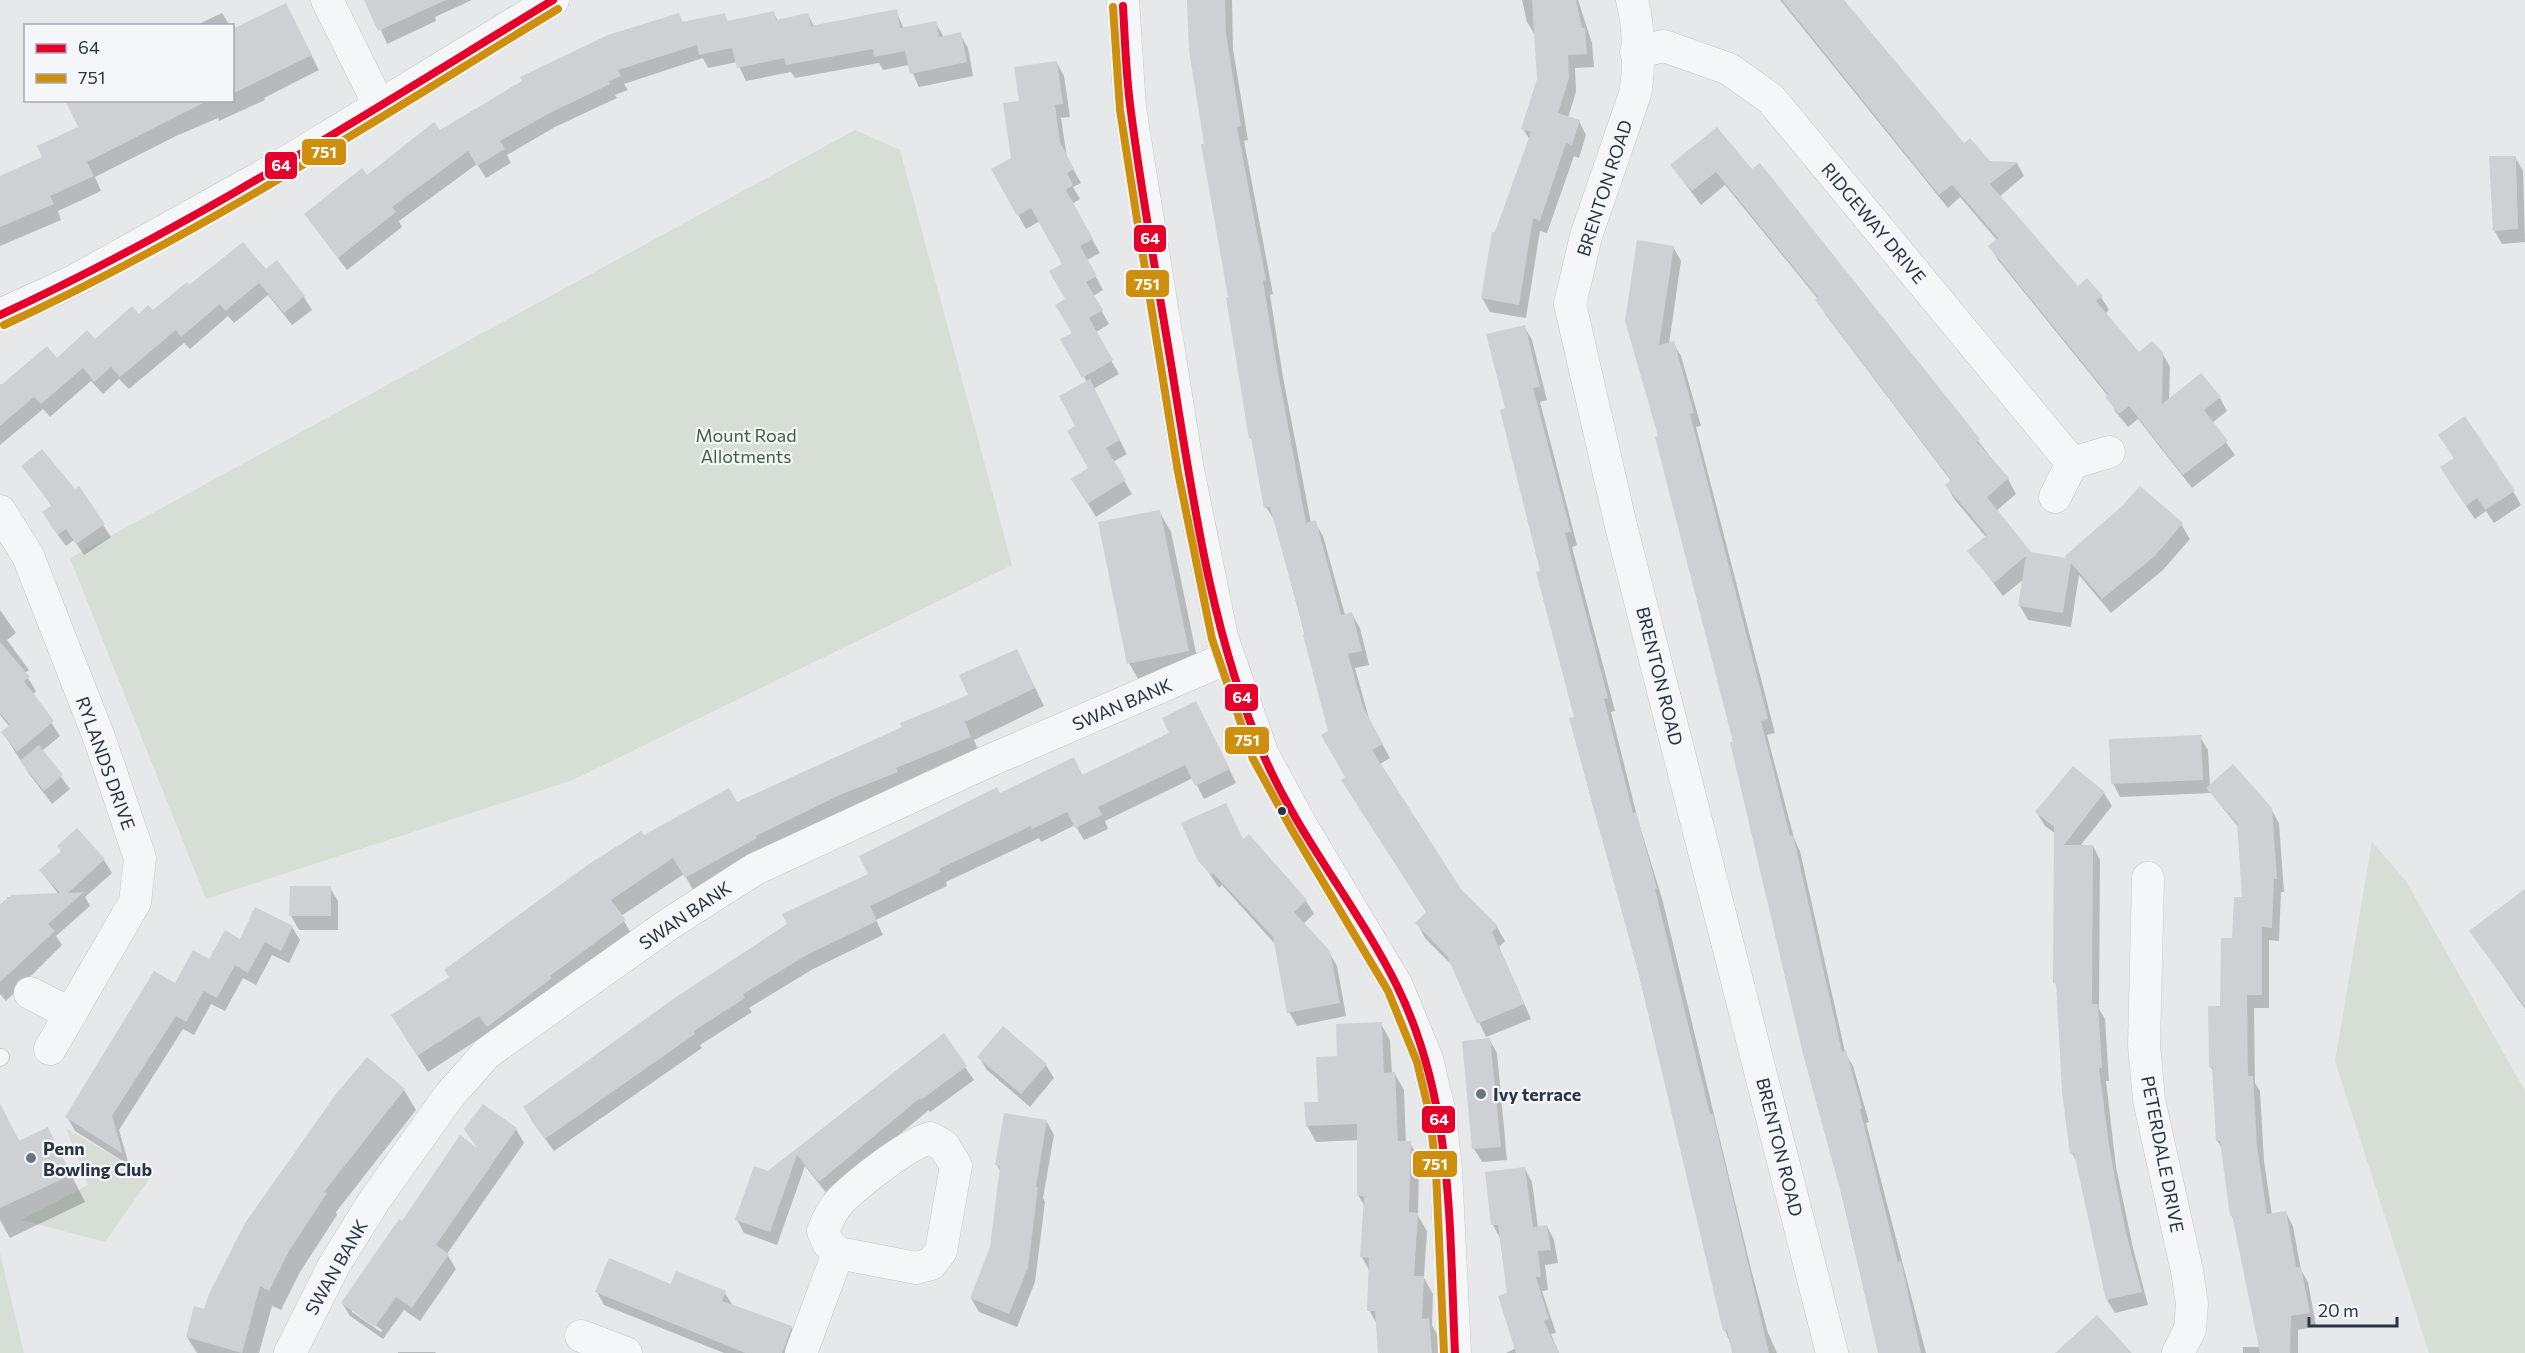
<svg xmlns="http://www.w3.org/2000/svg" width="2525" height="1353" font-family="Commissioner,sans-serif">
<rect width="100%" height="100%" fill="#e6e8ea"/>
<g fill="#d6ded6">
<polygon points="855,130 900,150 1012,565 573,780 206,899 70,558"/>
<polygon points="2372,842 2406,881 2525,1091 2525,1353 2429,1353 2335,1061"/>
<polygon points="66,1128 150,1178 105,1242 21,1220 88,1185"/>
<polygon points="0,1253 24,1353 0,1353"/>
</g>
<g fill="#0003" fill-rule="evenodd">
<polygon points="368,0 472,0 435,17 436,21 387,44"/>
<polygon points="1189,0 1232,0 1233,49 1248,140 1244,141 1273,294 1270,295 1283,377 1311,523 1315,522 1323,536 1345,615 1352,614 1360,628 1369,665 1355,668 1370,722 1390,758 1380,764 1460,890 1497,927 1505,941 1499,947 1531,1019 1486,1037 1453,966 1425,938 1417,923 1427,913 1347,778 1330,732 1275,521 1266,507 1206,145"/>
<polygon points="1522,0 1578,0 1592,43 1594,67 1575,68 1576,92 1568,118 1579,121 1586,135 1579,158 1574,156 1547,233 1540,231 1526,318 1490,312 1482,298 1530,140 1523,129 1539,79 1535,35 1527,22"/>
<polygon points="1780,0 1842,0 1964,145 1990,163 2017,163 2024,176 1999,197 2077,288 2101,297 2109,310 2105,314 2139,354 2162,353 2170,367 2169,400 2220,398 2227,411 2212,423 2235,455 2192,488 2138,419 2128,427 2115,411 2108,396 1998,260 1990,246 1997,240 1960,197 1948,208"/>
<polygon points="286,5 319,70 264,98 265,100 219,121 218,118 176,136 95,177 101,191 58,211 61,220 0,246 0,185 44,157 80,127 118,100 232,100 232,31"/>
<polygon points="896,11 904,29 935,22 944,37 960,34 968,48 973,76 919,87 909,65 883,70 879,63 795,78 791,72 746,81 737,62 708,68 703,58 624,84 628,90 615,95 617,98 555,127 507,155 511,163 486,178 477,164 399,221 402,227 347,270 305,214 440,132 679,15 683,23 724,15 728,22 773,12 778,21 808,15 814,26"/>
<polygon points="222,13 230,26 197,26 197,25"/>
<polygon points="1057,63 1064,76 1070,117 1061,118 1067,158 1081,183 1073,187 1080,199 1072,204 1100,253 1087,260 1103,290 1093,296 1109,324 1095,333 1119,374 1093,389 1127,454 1113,462 1132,494 1096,517 1081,492 1090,469 1087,382 1063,340 1074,334 1065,264 1040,221 1026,229 993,170 1013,159 1021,103"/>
<polygon points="2515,157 2523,171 2525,242 2502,244 2494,230"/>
<polygon points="1760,165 2008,479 2016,494 1996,511 2030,554 2069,559 2181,524 2190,539 2163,570 2111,613 2079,575 2071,627 2028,620 2020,606 2024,579 2003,596 1969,551 1986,537 1955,500 1946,485 1951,481 1825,314 1818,299 1725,185 1701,205 1672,166 1752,171"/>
<polygon points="1673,247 1681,261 1669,344 1673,343 1681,356 1701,426 1696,427 1775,733 1767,735 1794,838 1800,851 1845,1052 1853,1066 1869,1122 1866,1123 1926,1353 1879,1353 1735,743 1660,437 1626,321"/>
<polygon points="266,271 304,297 312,310 292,325 268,295 234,323 228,316 190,349 184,343 129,389 119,379 103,394 91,381 50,417 43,409 0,445 0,385 95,341 139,316 153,312 189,287"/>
<polygon points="1524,326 1532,340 1547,400 1540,402 1577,545 1572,547 1615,711 1611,712 1638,820 1663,902 1752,1273 1768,1333 1777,1353 1734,1353 1725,1330 1623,908 1593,806 1571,719 1576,718 1507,409"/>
<polygon points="23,466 74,491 79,488 111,537 84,555 74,540 66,546 50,524 52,506"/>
<polygon points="2449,481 2513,491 2521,505 2494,523 2486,511 2475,519"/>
<polygon points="1159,511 1171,532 1200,672 1141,684 1129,663"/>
<polygon points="0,610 16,633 7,640 29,670 25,673 36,691 33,694 60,736 42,751 70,789 52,804 30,775 3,733 10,727 0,715"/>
<polygon points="1017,651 1044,706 974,740 980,754 696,895 684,874 621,916 634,938 428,1072 402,1032 450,978 643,837 737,804 970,696"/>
<polygon points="1203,716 1236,783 1204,799 1193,778 1105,821 1108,829 1084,840 1075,825 1041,842 1039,838 946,882 947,886 876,920 883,935 813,969 749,1008 752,1012 700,1045 702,1048 554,1151 532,1121 525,1107 870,875 1000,795 1073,759 1083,776"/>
<polygon points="2200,737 2208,750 2210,787 2271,809 2279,823 2284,892 2281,892 2279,941 2269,940 2269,1008 2254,1008 2255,1083 2260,1091 2264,1161 2272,1215 2286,1213 2293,1226 2301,1270 2308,1282 2316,1326 2298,1330 2298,1353 2243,1353 2243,1347 2260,1347 2235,1222 2231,1215 2222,1149 2217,1140 2214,1073 2210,1066 2233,940 2244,899 2239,828 2211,793 2120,797 2113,783"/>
<polygon points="2104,793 2112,806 2080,846 2093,846 2100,860 2099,1009 2105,1019 2109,1081 2106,1081 2116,1167 2133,1248 2148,1305 2115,1313 2107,1300 2079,1165 2072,1153 2058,989 2055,983 2056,834 2045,826 2037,813"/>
<polygon points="77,831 104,860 112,873 85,897 90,906 56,936 62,945 6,1001 0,994 0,928 14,916 7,897 59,895 41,871 62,852"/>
<polygon points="1244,840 1306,901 1314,914 1303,924 1329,952 1337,966 1346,1016 1297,1026 1289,1012 1275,944 1222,885 1219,888 1200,860"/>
<polygon points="291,888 330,888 338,901 338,930 299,930 291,916"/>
<polygon points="2525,891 2525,1009 2471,931"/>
<polygon points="292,927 300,940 289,963 272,955 256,985 243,978 225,1011 211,1004 194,1035 183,1029 119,1130 129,1165 75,1131 67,1117 176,985 241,941"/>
<polygon points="1381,1024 1390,1040 1392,1074 1395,1074 1404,1090 1406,1143 1410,1143 1419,1159 1418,1216 1427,1231 1424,1278 1433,1294 1432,1325 1438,1336 1439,1353 1379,1353 1377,1324 1369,1310 1370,1272 1362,1257 1365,1207 1358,1195 1359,1140 1316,1142 1307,1126 1320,1103 1339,1057"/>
<polygon points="943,1035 974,1080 930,1112 929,1110 827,1194 805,1166 777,1245 744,1233 737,1220 768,1172"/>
<polygon points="1489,1039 1497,1053 1507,1160 1482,1162 1474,1149"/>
<polygon points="979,1057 1046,1065 1054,1078 1030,1107 987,1070"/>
<polygon points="404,1090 416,1110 336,1212 337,1215 300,1272 281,1310 272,1306 259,1353 197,1353 187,1337 205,1311"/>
<polygon points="4,1115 20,1142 48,1129 85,1202 10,1238 0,1220 0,1117"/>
<polygon points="1047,1122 1054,1135 1043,1198 1045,1202 1035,1282 1017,1327 979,1312 971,1298 992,1247 1001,1173 997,1165"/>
<path d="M516,1129L524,1143L447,1254L456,1269L420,1321L404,1310L383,1339L350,1316L342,1303L402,1223ZM352,1308L382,1330L381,1332L352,1312Z"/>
<polygon points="1525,1169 1532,1182 1538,1228 1547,1226 1554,1240 1558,1263 1545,1265 1548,1290 1542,1291 1556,1333 1551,1334 1559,1353 1506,1353 1516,1348 1500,1238 1493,1225"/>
<polygon points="672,1286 725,1293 733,1306 791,1327 798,1341 794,1353 724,1353 604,1305 597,1292"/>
<polygon points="398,1352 435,1352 436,1353 398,1353"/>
</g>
<g fill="#ced0d3">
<polygon points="364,0 446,0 378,31"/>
<polygon points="1187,0 1225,0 1226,34 1241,126 1237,127 1266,280 1263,281 1276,361 1306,523 1316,520 1341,615 1352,612 1362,651 1348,654 1363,707 1383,744 1372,750 1461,889 1498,926 1492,932 1524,1004 1477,1024 1447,956 1415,923 1426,912 1341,780 1345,777 1321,735 1328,731 1303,635 1305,635 1270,507 1264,508 1251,438 1249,439 1226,298 1228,297 1201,144 1204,144 1189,50"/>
<polygon points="1532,0 1576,0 1582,28 1585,28 1587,54 1568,55 1569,78 1558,113 1580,120 1572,145 1566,143 1540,221 1533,218 1519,305 1481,298 1492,232 1495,232 1531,132 1521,129 1537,79"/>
<polygon points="1782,0 1844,0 1964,143 1970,138 1990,161 2018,162 1990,184 2078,286 2087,278 2103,296 2096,301 2139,352 2152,341 2163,352 2162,404 2201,373 2221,397 2204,410 2228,441 2183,475 2129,406 2119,414 2105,397 2108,394 1988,246 1998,238 1952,185 1939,195"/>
<polygon points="286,3 312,55 232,94 232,29"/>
<polygon points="897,9 900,28 936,21 939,37 961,32 967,62 910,74 905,51 874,57 873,49 786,65 784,58 737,68 732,48 699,55 697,45 618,70 621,76 609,81 610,84 548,114 500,141 505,149 477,166 468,151 392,207 396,212 338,258 304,214 362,168 367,175 434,122 440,130 522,81 520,77 608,35 679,13 682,22 725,13 727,21 774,11 776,20 808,13 811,26"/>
<polygon points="1057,61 1063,104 1055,105 1060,142 1074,169 1067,173 1073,185 1066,190 1093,239 1080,246 1097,276 1086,282 1103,310 1089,318 1113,360 1082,378 1060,339 1072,333 1055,305 1065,299 1049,271 1062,264 1031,208 1017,216 991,169 1011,158 1003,103 1019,101 1014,67"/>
<polygon points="65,100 209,100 87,162 94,176 50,196 54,204 0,227 0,176 42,157 37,146 78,127"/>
<polygon points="1717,127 1752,169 1760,163 1980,439 1977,442 2009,478 1987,497 2031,552 2066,558 2065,556 2122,506 2140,486 2183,523 2155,556 2102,599 2071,563 2063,613 2018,606 2026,556 1994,583 1967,551 1987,535 1945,485 1951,480 1815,300 1818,297 1716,172 1692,191 1670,165"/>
<polygon points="2489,156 2516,156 2518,229 2493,231"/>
<polygon points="1637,240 1674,246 1659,345 1674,341 1694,413 1690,414 1768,719 1761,721 1790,836 1793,835 1842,1052 1846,1050 1862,1108 1860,1109 1898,1262 1901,1261 1921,1353 1878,1353 1844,1204 1803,1054 1730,742 1733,742 1655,437 1658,436 1625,321"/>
<polygon points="243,242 266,269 277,260 305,296 284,313 259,283 225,311 220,304 181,337 176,330 120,377 111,367 94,382 83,368 41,404 34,397 0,426 0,386 47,346 57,358 87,330 95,339 132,306 139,314 148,305 153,310 187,282 189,285"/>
<polygon points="1525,325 1540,387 1533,388 1571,532 1565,533 1608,698 1604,699 1633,813 1636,812 1657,889 1655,889 1710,1114 1713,1114 1769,1353 1732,1353 1727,1330 1723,1331 1639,975 1569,718 1574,717 1536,572 1540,571 1500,410 1505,408 1486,334"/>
<polygon points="1090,379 1120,440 1106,448 1126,480 1087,504 1071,479 1088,468 1067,431 1075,426 1059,396"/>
<polygon points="2465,416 2515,491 2485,510 2477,498 2466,506 2440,467 2454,458 2438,435"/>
<polygon points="42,449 75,489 79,486 105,524 76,544 66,529 58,535 42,512 52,505 21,466"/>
<polygon points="1160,510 1189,651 1127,664 1098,522"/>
<polygon points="0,642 30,677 24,681 54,721 17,752 1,732 10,725 0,713"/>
<polygon points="1017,649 1035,688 965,722 971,737 896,768 898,772 842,794 756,836 757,838 685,878 673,858 611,900 626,920 550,976 552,978 487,1027 479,1016 417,1056 391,1015 449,977 444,970 509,922 586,866 641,831 644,835 729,788 737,802 902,727 900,723 968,695 959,675"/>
<polygon points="1196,701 1230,769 1195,786 1185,765 1098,807 1102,815 1075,828 1067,812 1032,829 1031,826 939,869 941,872 870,906 877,921 805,956 743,994 745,998 694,1031 695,1034 545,1139 523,1107 676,997 787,924 782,914 868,874 859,856 997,787 1000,793 1074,757 1082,775 1169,733 1162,718"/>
<polygon points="2201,735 2203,780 2111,784 2109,739"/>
<polygon points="39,745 63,775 44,791 20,761"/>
<polygon points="2233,764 2272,808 2277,879 2274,879 2272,928 2262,927 2262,995 2247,995 2248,1076 2253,1076 2257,1146 2267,1214 2286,1211 2296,1267 2301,1267 2310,1313 2291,1316 2290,1353 2260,1353 2232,1215 2230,1216 2220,1141 2216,1141 2212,1067 2209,1067 2208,1006 2220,1006 2221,938 2232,938 2234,897 2242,897 2237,823 2206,788"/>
<polygon points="2073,766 2105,792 2064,845 2093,845 2092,1004 2098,1004 2102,1068 2099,1068 2110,1152 2126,1233 2142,1292 2106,1300 2074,1153 2070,1154 2062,1091 2056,983 2053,983 2054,827 2035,812"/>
<polygon points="1226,803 1243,839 1249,834 1307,900 1294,912 1330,951 1340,1003 1287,1013 1273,937 1213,873 1211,875 1198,861 1181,823"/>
<polygon points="77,828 105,859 68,893 84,892 48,924 55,931 0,982 0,904 12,895 60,893 39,870 61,851 57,846"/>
<polygon points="290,886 331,886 331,916 289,916"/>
<polygon points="2525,889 2525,1007 2469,931"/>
<polygon points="255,907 293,926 281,951 265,942 248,973 235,965 217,998 204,991 186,1022 176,1016 112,1116 123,1154 65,1117 154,971 175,983 193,950 209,959 225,930 240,939"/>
<polygon points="1382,1022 1384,1073 1395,1072 1398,1141 1411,1141 1409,1212 1418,1213 1414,1276 1424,1276 1422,1319 1429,1318 1432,1353 1378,1353 1375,1311 1367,1311 1369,1258 1360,1257 1364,1196 1357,1196 1357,1124 1306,1126 1304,1102 1318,1102 1316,1057 1337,1056 1336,1024"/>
<polygon points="1003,1026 1047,1064 1021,1094 977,1057"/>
<polygon points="944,1033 967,1066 921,1100 920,1098 819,1182 797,1155 770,1232 735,1220 754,1166 768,1171"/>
<polygon points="1490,1038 1501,1147 1472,1149 1462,1041"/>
<polygon points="367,1057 405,1089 324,1192 327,1193 289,1251 269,1291 260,1286 242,1353 186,1337 194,1306 204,1309 209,1294 245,1223 336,1094"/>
<polygon points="0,1103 19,1141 48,1127 71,1175 0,1208"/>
<polygon points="483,1104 517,1128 436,1245 449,1254 412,1308 396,1297 375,1327 341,1303 399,1219 402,1221 460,1135 477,1148 464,1129"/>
<polygon points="1004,1113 1047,1120 1036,1187 1038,1187 1028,1268 1009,1314 970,1298 990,1247 1000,1166 995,1165"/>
<polygon points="1525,1167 1533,1227 1547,1225 1551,1250 1538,1251 1541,1277 1536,1277 1549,1319 1544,1321 1559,1353 1516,1353 1498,1296 1507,1293 1498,1225 1491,1225 1485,1172"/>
<polygon points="609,1258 671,1284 676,1271 726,1291 722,1301 792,1326 782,1353 745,1353 595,1292"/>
<polygon points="2097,1315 2132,1353 2055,1353"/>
</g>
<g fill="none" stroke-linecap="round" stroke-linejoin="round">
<defs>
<polyline id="lane" points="0,1058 1,1057"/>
<g id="street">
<polyline points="327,0 379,105"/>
<polyline points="1123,0 1130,108 1188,470 1222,637 1263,755 1301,825 1397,986 1427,1059 1440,1114 1446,1170 1455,1353"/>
<path d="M1632,0C1639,25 1640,68 1635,94L1586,236L1570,304L1621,526L1832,1353"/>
<polyline points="1636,52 1664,46 1729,69 1771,99 2072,463"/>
<polyline points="0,315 74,281 277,168 553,0"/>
<polyline points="2055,497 2072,463 2109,452"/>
<polyline points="0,511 28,556 100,740 140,858 135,902 50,1049"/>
<polyline points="2148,878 2144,1045 2149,1100 2187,1271 2192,1304 2190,1329 2178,1353"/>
<polyline points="30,993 71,1014"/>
<path d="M930,1138L944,1146L956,1166L941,1251L931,1264L916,1268L838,1253L828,1243L823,1231C828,1219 833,1208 842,1199C861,1181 906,1145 930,1138Z"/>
<polyline points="581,1336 626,1353"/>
<polyline points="290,1353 333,1267 374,1201 449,1096 487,1053 669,924 755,869 982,764 1227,658"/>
<polyline points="801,1353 838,1253"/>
</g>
</defs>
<use href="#lane" stroke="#c4c6c8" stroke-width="18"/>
<use href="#street" stroke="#c4c6c8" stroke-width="33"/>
<use href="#lane" stroke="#f5f6f7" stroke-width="16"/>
<use href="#street" stroke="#f5f6f7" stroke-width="32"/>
<defs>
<g id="bus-1">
<path d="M1123,6C1125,41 1126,77 1131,112C1142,198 1158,284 1172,370C1193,499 1211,633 1263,754C1298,836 1358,907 1397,986C1454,1102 1449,1227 1455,1353"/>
<path d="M0,315C193,226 372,110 553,0"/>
</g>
<g id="bus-2">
<polyline points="1113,7 1120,110 1136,213 1178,472 1212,639 1253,759 1292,830 1388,991 1417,1062 1430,1116 1436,1171 1444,1353"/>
<path d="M4,325C198,236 377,119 558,9"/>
</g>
</defs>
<use href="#bus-1" stroke="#f4f6f9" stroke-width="12"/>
<use href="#bus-2" stroke="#f4f6f9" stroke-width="12"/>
<use href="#bus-1" stroke="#e4002b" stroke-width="8"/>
<use href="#bus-2" stroke="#ce8f0e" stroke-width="8"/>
</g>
<circle fill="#2b3445" stroke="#f4f6f9" stroke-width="2" cx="1282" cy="811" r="5"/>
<g fill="#6c737f" stroke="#f4f6f9" stroke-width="2">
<circle cx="1481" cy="1094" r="6"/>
<circle cx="31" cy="1158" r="6"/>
</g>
<g text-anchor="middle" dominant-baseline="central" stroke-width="4.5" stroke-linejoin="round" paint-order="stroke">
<g font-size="18" fill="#2b3445" stroke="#f4f6f9">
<text transform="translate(1604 188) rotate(-72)">BRENTON ROAD</text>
<text transform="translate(1874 223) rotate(50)">RIDGEWAY DRIVE</text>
<text transform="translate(1660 676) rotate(76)">BRENTON ROAD</text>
<text transform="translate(1122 704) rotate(-23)">SWAN BANK</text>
<text transform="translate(106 763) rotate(70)">RYLANDS DRIVE</text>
<text transform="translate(685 915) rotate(-34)">SWAN BANK</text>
<text transform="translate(1780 1147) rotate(76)">BRENTON ROAD</text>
<text transform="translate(2163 1154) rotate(79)">PETERDALE DRIVE</text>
<text transform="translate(336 1267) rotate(-60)">SWAN BANK</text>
</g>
<g font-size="18" fill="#3f6138" stroke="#f4f6f9">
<text x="746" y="435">Mount Road<tspan x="746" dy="21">Allotments</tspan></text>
</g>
<g font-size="18" font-weight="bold" fill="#2b3445" stroke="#f4f6f9" text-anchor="start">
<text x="1493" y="1094">Ivy terrace</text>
<text x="43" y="1148">Penn<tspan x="43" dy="21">Bowling Club</tspan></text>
</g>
</g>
<g stroke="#f4f6f9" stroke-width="2">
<rect x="301" y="138" width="46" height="28" rx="6" fill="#ce8f0e"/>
<rect x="264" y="151" width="34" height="29" rx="6" fill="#e4002b"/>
<rect x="1133" y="224" width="34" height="29" rx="6" fill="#e4002b"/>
<rect x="1125" y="269" width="45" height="29" rx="6" fill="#ce8f0e"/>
<rect x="1224" y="683" width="35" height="29" rx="6" fill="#e4002b"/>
<rect x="1224" y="726" width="46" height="29" rx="6" fill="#ce8f0e"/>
<rect x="1421" y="1105" width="35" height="29" rx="6" fill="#e4002b"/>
<rect x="1412" y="1150" width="46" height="28" rx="6" fill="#ce8f0e"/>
</g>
<g font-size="16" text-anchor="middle" font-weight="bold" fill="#fff">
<text x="324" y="158">751</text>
<text x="281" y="171">64</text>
<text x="1150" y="244">64</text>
<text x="1147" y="290">751</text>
<text x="1242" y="703">64</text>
<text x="1247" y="746">751</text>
<text x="1439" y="1125">64</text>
<text x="1435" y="1170">751</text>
</g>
<rect x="24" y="24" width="210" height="78" fill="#f4f6f9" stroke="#a4a8b1" stroke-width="1.5"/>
<rect x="36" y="44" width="30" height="9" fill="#e4002b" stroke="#a4a8b1" stroke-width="1.5"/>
<text x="78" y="54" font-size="18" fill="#2b3445">64</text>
<rect x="36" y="74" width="30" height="9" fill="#ce8f0e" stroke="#a4a8b1" stroke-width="1.5"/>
<text x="78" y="84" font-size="18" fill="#2b3445">751</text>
<path d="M2309 1317v9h88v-9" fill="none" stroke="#2b3445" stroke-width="3"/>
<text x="2318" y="1317" font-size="18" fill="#2b3445" stroke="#f4f6f9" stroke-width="4.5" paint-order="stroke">20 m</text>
</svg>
